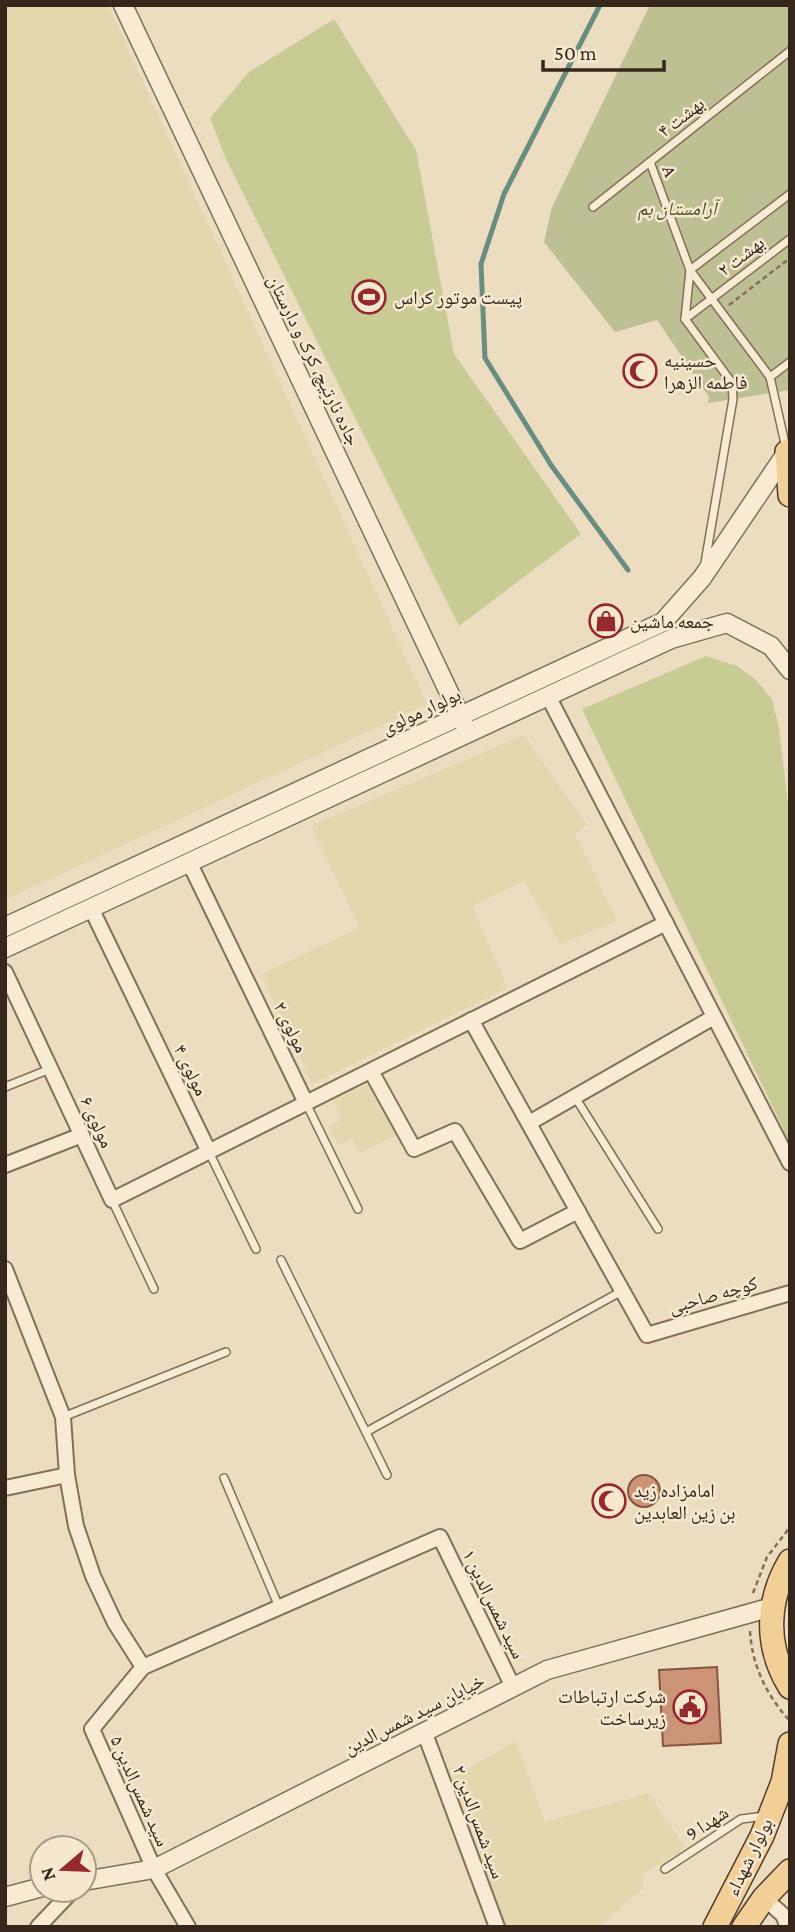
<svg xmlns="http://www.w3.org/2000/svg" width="795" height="1932" font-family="'Crimson Pro','Noto Naskh Arabic',serif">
<rect width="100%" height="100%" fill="#edddc0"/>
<g fill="#e3d7ad">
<polygon points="5,5 108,5 427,704 5,900"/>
<polygon points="524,735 587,825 575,833 617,921 560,944 524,881 472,906 508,988 312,1084 261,974 360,928 311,826"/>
<polygon points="371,1082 397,1135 360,1153 352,1138 338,1145 329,1126 342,1119 333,1100"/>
<polygon points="516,1741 545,1822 649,1793 685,1848 642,1875 644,1887 599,1927 503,1927 451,1778"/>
</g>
<g fill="#c8cb94">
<polygon points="334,19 416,150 454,354 581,534 459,626 226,159 210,118 249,72"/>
<polygon points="706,656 737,666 755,679 772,699 779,728 790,821 790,1143 582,709"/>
</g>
<polygon fill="#bdc093" points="650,5 790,5 790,390 708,403 709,397 657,320 615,332 544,242 552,207"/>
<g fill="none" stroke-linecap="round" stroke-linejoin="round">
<polyline stroke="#6a8d82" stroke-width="5" points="600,5 504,194 481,264 485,358 551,465 628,570"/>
</g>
<g fill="#cc9476" stroke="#85563e" stroke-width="2">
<circle cx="644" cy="1491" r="16"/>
<polygon points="717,1667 721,1743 663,1746 659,1670"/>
</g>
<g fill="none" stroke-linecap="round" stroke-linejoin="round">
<defs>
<g id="service">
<polyline points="650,162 690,270 790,194"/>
<polyline points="593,207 790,51"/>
<polyline points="685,319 732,383 733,399 705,563"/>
<polyline points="770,377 790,362"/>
<polyline points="786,448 770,377 690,270 685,319 790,239"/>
<polyline points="5,1087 50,1069"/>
<polyline points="575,1097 658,1229"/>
<polyline points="306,1103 358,1209"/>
<polyline points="209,1152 256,1249"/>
<polyline points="112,1200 154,1289"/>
<polyline points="281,1260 387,1475"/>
<polyline points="63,1417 226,1352"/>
<polyline points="366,1432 622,1291"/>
<polyline points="224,1478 279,1607"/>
<polyline points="665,1869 741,1819 765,1816"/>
</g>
<g id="minor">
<polyline points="548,696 790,1163"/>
<polyline points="189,862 306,1103"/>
<polyline points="91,908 209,1152"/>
<polyline points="5,972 112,1200 666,923"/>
<polyline points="471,1020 647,1335 790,1293"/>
<polyline points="371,1071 414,1149 455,1131 520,1241 578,1211"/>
<polyline points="529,1123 714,1017"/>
<polyline points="5,1165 82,1135"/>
<polyline points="5,1269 63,1417 67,1475 76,1526 93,1576 115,1623 143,1667"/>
<polyline points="5,1488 67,1475"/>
<polyline points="424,1731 497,1927"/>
<polyline points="764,1898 783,1915 788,1927"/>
<polyline points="38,1927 73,1890"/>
<polyline points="188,1927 154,1869 92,1729 143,1667 440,1537 513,1687"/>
</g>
<g id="tertiary">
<polyline points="123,5 464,724"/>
<polyline points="5,927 663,622 702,578 787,452"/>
<polyline points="5,948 671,639 727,623 771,646 790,670"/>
<polyline points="84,1881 154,1869 547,1670 772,1607"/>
<polyline points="5,1897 42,1887"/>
</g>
<g id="primary">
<polyline points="790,450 787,452 790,495"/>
<path d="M790,1561C766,1601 765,1647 790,1687"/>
<polyline points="715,1927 762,1836 783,1782 790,1744"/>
<polyline points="744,1927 764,1898 790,1871"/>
</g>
</defs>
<use href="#service" stroke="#866e58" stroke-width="10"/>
<use href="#minor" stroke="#866e58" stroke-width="18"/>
<use href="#tertiary" stroke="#866e58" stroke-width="21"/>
<use href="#primary" stroke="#543c2c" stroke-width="26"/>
<g stroke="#866e58" stroke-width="2.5" stroke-dasharray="5 3.5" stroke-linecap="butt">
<polyline points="729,305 790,258"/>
<polyline points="753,1593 767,1557 790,1527"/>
<path d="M750,1631C752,1666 767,1696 790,1721"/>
</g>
<use href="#service" stroke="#f8ebd3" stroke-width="7"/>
<use href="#minor" stroke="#f8ebd3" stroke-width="14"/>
<use href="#tertiary" stroke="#f8ebd3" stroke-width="18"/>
<use href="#primary" stroke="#f1cf97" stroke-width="23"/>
</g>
<defs>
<symbol id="stadium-ring" viewBox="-11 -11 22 22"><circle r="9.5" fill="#f5e8cf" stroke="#952830" stroke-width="1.5"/><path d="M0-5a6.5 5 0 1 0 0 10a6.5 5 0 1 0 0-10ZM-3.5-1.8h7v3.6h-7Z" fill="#952830"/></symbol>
<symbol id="mosque-ring" viewBox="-11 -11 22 22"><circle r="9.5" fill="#f5e8cf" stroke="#952830" stroke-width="1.5"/><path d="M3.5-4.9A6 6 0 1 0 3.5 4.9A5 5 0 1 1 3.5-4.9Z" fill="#952830"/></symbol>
<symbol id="shop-ring" viewBox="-11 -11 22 22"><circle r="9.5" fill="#f5e8cf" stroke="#952830" stroke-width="1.5"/><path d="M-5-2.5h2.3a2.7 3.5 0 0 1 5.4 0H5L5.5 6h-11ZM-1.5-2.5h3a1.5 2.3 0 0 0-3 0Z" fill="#952830"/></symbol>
<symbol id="civic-ring" viewBox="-11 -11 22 22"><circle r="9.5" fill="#f5e8cf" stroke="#952830" stroke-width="1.5"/><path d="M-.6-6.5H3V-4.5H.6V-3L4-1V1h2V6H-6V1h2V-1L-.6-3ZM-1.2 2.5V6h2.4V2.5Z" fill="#952830"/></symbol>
</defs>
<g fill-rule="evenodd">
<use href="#stadium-ring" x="350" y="278" width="38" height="38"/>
<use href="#mosque-ring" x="621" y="352" width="38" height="38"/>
<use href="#shop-ring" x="587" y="602" width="38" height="38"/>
<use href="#mosque-ring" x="590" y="1482" width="38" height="38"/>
<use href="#civic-ring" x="671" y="1688" width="38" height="38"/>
</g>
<g text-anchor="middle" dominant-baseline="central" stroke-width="5" stroke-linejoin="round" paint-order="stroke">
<g font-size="19" fill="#36271c" stroke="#f5e8cf">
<text transform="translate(681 117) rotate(-38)">بهشت ۴</text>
<text transform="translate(670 171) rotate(69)">A</text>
<text transform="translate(741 256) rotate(-38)">بهشت ۲</text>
<text transform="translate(314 360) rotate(64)">جاده نارتیچ، کرک و دارستان</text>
<text transform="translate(421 711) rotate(-25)">بولوار مولوی</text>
<text transform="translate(291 1027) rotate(64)">مولوی ۲</text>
<text transform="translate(191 1070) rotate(64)">مولوی ۴</text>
<text transform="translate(97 1122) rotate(65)">مولوی ۶</text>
<text transform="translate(713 1295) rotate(-16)">کوچه صاحبی</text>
<text transform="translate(494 1604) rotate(64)">سید شمس‌الدین ۱</text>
<text transform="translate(414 1714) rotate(-27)">خیابان سید شمس‌الدین</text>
<text transform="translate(140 1791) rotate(66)">سید شمس‌الدین ۵</text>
<text transform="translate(479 1822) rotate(70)">سید شمس‌الدین ۲</text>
<text transform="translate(707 1823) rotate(-33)">شهدا 9</text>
<text transform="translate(749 1857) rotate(-64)">بولوار شهداء</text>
</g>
<g font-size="19" font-style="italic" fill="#495223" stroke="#f5e8cf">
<text x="677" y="208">آرامستان بم</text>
</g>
<g font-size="19" fill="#36271c" stroke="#f5e8cf" text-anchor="start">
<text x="394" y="297">پیست موتور کراس</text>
<text x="664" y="360">حسینیه<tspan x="664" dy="22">فاطمه الزهرا</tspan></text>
<text x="630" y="621">جمعه ماشین</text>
<text x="634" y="1490">امامزاده زید<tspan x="634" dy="22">بن زین العابدین</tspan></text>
<text x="666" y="1696" text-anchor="end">شرکت ارتباطات<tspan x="666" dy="22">زیرساخت</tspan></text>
</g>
</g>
<rect width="795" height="1932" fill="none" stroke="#36271c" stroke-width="14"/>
<g transform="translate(63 1869) rotate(251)"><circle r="33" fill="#f5e8cf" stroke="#a99b87" stroke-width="2"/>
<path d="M0-5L12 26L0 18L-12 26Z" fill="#952830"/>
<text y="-10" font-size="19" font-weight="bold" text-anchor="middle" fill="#36271c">N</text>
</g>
<path d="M543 60v10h121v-10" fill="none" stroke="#36271c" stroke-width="3.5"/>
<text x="554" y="60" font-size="21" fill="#36271c" stroke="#f5e8cf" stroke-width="5" paint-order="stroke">50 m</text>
</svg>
